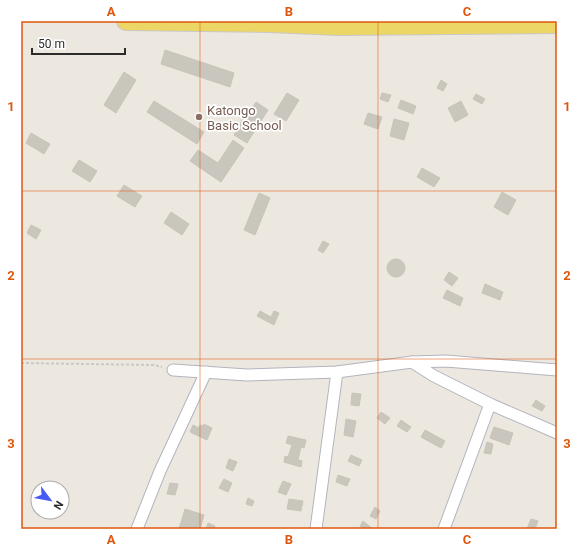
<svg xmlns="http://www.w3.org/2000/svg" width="578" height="550" font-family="Roboto,sans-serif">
<rect width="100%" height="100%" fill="#ede8df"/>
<g fill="#c9c6be" stroke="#c9c4b9">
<polygon points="165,50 234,73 230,87 161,64"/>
<polygon points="124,72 136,80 116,113 104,105"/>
<polygon points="441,80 447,84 443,91 437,88"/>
<polygon points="287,93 299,100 286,121 274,114"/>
<polygon points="382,93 391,95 388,102 380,99"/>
<polygon points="476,94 485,99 482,104 473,99"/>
<polygon points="401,100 416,106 413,114 398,108"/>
<polygon points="154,101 204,132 197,144 147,112"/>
<polygon points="461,101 468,115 455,122 448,108"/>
<polygon points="256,102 268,110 247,143 234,135 247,111 249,112"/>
<polygon points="368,113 382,117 378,129 364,124"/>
<polygon points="394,119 409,123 404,140 390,136"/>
<polygon points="31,133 50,144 44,154 26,143"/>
<polygon points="233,140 244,148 221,182 190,161 198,150 218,163"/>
<polygon points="79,160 97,171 90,182 72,171"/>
<polygon points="422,168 440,178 434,187 417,177"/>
<polygon points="124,185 142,196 135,207 117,196"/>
<polygon points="502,192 516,200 508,215 494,207"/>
<polygon points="259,193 270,198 255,235 244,230"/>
<polygon points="171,212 189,224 182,235 164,223"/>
<polygon points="31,225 41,230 36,239 27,233"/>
<polygon points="323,241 329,244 323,253 318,250"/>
<circle cx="396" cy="268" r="9"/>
<polygon points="449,272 458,278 452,286 444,280"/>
<polygon points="485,284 503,292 500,300 482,293"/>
<polygon points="447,290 463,298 460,306 443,298"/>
<polygon points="260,311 271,317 274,311 279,313 274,325 257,316"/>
<polygon points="352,393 361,394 359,406 351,405"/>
<polygon points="536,400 545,406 542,411 532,406"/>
<polygon points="381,412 390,418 385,424 377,418"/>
<polygon points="346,419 356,421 353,437 344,435"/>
<polygon points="401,420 411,427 407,432 397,426"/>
<polygon points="204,424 212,428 207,440 190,432 193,425 199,428 200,425 203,426"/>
<polygon points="494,427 513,433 509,445 490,438"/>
<polygon points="425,430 445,441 441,448 421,437"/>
<polygon points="288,436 306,440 304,448 301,447 298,460 302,461 301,467 284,462 285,456 288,457 292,445 286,443"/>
<polygon points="487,442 493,444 491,454 484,453"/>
<polygon points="351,455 362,460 359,466 348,461"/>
<polygon points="229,459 237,462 233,471 226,468"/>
<polygon points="338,475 350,479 347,486 336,482"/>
<polygon points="224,479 232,483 228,492 219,488"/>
<polygon points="283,481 291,484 286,495 278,492"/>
<polygon points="170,483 178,484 175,495 167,494"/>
<polygon points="248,498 254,501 252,506 246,504"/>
<polygon points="289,499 303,501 301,511 287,509"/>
<polygon points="375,507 380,511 376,519 370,516"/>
<polygon points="185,509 204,515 200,529 179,529"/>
<polygon points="531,519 538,521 535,529 527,529"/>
<polygon points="363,521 373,529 364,529 360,526"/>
<polygon points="208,523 215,526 214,529 206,529"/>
</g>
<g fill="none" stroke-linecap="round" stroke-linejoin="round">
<defs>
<g id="minor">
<polyline points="412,362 434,376 490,404 557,433"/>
<polyline points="173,370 247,375 337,372 412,362 446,361 557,370"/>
<polyline points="137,529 160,471 206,372"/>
<polyline points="316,529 337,372"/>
<polyline points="444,529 490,404"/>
</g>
<polyline id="primary" points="126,21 270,23 338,26 557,24"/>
</defs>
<use href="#minor" stroke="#b3b4bf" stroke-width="13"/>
<use href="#primary" stroke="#c8c8c8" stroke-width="20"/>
<polyline stroke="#c8c8c8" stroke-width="2" stroke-dasharray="3 2" stroke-linecap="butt" points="21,363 154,365 162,367"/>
<use href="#minor" stroke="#fff" stroke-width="11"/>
<use href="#primary" stroke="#ecd766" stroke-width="18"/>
</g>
<path fill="none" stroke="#df570e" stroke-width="1" stroke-opacity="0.55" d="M200,21V529M378,21V529M21,191H557M21,359H557"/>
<circle fill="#8d6e63" stroke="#fff" stroke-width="1.5" cx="199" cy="117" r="4"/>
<g text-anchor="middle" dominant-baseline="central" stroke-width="3.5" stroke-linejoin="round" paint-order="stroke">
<g font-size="13" fill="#785e54" stroke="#fff" text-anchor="start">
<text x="207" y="110">Katongo<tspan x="207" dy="15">Basic School</tspan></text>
</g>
</g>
<rect width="578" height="550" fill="none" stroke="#ffffff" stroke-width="44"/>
<g transform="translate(50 500) rotate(122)"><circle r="19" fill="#ffffff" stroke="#ababab"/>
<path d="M0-3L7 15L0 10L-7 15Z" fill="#465af4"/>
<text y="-6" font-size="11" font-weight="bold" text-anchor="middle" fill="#2c2c2c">N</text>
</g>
<path d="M32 48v6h93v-6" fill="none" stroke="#2c2c2c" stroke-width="2"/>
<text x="38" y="48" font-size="12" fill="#2c2c2c" stroke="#ffffff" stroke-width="3" paint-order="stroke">50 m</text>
<rect x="22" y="22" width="534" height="506" fill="none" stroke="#df570e" stroke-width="1.5"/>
<g font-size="13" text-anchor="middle" font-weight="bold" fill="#df570e">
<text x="111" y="16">A</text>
<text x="289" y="16">B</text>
<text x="467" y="16">C</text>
<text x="11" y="111">1</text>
<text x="567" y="111">1</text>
<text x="11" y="280">2</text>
<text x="567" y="280">2</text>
<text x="11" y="448">3</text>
<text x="567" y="448">3</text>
<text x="111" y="544">A</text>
<text x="289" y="544">B</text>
<text x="467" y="544">C</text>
</g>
</svg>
